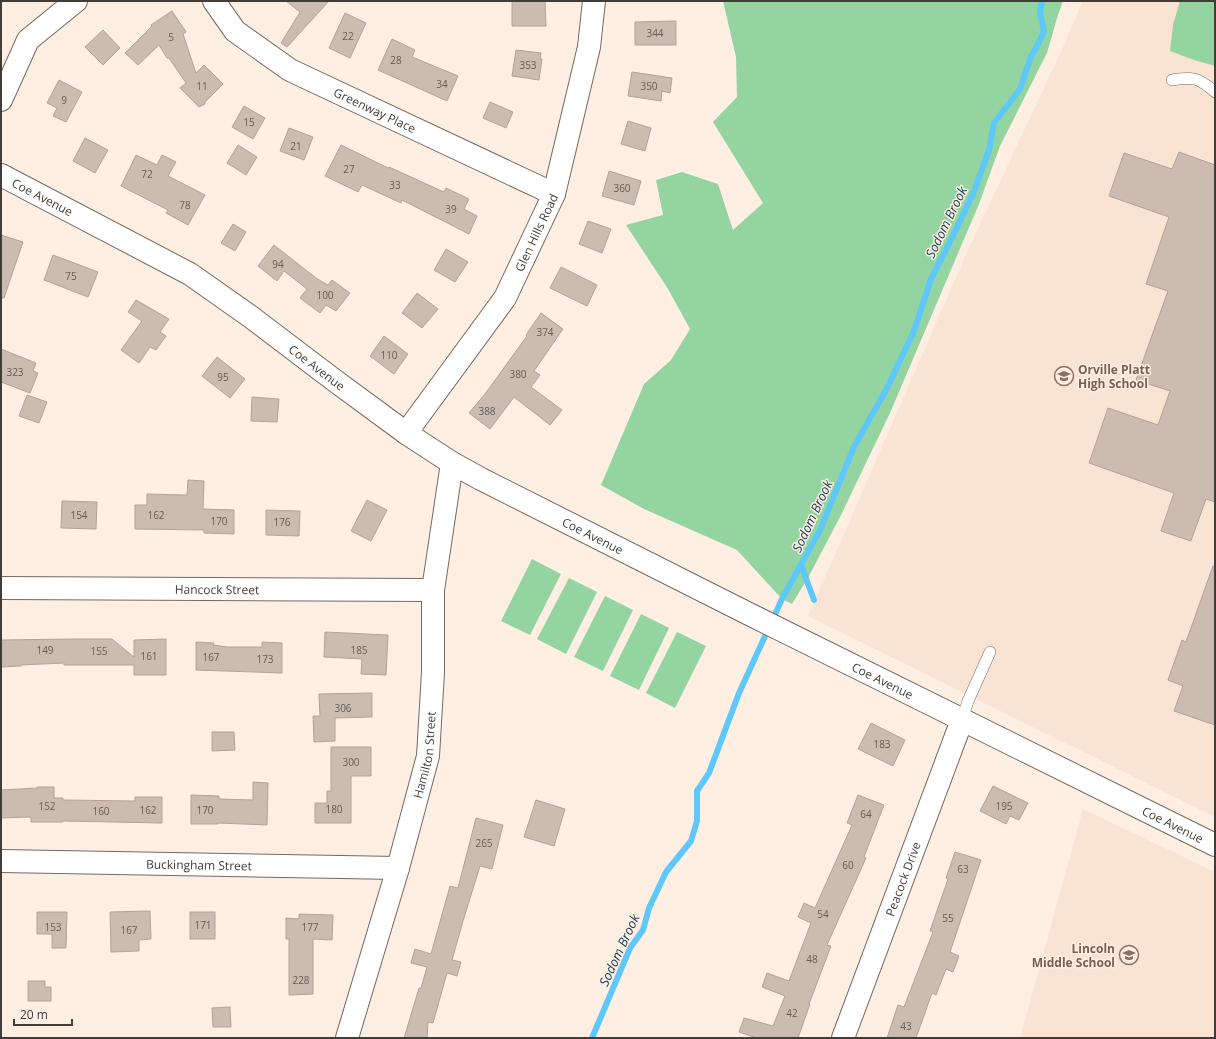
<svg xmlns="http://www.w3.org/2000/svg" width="1216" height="1039" font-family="'Open Sans',sans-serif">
<rect width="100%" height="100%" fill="#ffefe3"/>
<g fill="#f9e3d2">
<polygon points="1083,1 1215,1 1215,817 808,616 967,252 1057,60"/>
<polygon points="1083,809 1215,872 1215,1038 1020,1038"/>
</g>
<g fill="#93d4a1">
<polygon points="723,1 1063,1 1057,18 1047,53 1000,146 979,204 890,413 841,515 809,576 792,604 782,599 737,550 644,509 601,485 644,384 671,360 690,329 668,289 626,225 663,215 656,180 682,172 718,184 733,230 763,203 713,122 737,97 736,57"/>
<polygon points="1180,1 1215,1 1215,66 1194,60 1170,51 1173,25"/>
<polygon points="532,559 561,574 530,635 501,621"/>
<polygon points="569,578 597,592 566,654 537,639"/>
<polygon points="605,596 633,610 603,671 574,657"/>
<polygon points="641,614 669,628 639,690 610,676"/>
<polygon points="677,632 706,646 675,708 646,693"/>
</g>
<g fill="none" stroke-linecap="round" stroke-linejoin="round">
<g stroke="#5ec8fa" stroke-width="6">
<polyline points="801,565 814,600"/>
<polyline points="592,1038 630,948 643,930 649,908 666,872 691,841 697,821 697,791 709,773 739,693 782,599 820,530 854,447 887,388 914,331 931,279 951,240 973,194 989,150 994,123 1020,89 1030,59 1044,32 1040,12 1042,1"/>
</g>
</g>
<g fill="#ccbbb1" stroke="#b2a298">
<polygon points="286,1 329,1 287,47 281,43 300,12"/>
<polygon points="512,1 545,1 546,26 512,26"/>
<polygon points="172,11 186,32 183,34 196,73 204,65 223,84 205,102 205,104 199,107 180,88 186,83 169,58 167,58 159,45 138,65 125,53 152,26 151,25"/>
<polygon points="345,13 366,23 350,58 329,48"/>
<polygon points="676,21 676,45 635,45 635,22"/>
<polygon points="103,30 120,48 103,65 85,47"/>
<polygon points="392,39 415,50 412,57 458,76 447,101 378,70"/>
<polygon points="516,50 541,53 540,59 542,59 539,80 512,76"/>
<polygon points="632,72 672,78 670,93 662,91 661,101 628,96"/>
<polygon points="59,80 82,92 66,122 53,116 57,108 47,103"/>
<polygon points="490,102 513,112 506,128 483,118"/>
<polygon points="244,106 265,118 253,139 232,127"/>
<polygon points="628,121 651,128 645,151 621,144"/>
<polygon points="289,128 313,137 304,160 280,151"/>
<polygon points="85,138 108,150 95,173 73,161"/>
<polygon points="238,145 257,157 246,175 227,163"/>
<polygon points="341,145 388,168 389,167 444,192 446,188 469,199 464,209 477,216 469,234 402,200 401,203 362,185 358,192 325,176"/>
<polygon points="1179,152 1215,165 1215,502 1206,499 1191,541 1161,531 1174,493 1089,463 1108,408 1158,425 1170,391 1136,380 1168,291 1146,284 1169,217 1109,196 1124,153 1172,169"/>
<polygon points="136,155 157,165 162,155 176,162 168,176 205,195 188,225 166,213 168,210 121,186"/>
<polygon points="609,171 641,181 634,205 602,196"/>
<polygon points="588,221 611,229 602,253 579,244"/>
<polygon points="233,224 246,232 235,251 221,243"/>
<polygon points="1,235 23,242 4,298 1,298"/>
<polygon points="274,245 316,278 328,285 332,280 350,293 336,311 326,305 320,313 300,298 307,289 284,271 277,281 258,266"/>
<polygon points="446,249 468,262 455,282 434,270"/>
<polygon points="53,255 98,272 88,297 44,280"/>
<polygon points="561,267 597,285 587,306 550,288"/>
<polygon points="417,293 438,309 422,328 402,313"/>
<polygon points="136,300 169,319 160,332 166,336 156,350 150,347 139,363 121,350 142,321 128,312"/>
<polygon points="541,313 563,329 534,371 540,375 531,387 562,410 550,425 514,397 490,429 469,413 485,394 527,336 526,335"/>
<polygon points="384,336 408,354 394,374 370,356"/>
<polygon points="1,349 36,363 33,371 38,373 30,393 1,382"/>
<polygon points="217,357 245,379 230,398 202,376"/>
<polygon points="27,395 47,402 39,423 19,416"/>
<polygon points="252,397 279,399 277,422 251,421"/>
<polygon points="188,480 204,481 203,509 234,510 234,534 204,533 204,530 135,529 135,505 147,505 147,494 187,495"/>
<polygon points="367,500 387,510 371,541 351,531"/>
<polygon points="62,501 97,502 96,529 61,528"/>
<polygon points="266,510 300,511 299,536 266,535"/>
<polygon points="1213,566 1215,567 1215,725 1174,711 1183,686 1168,680 1182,640 1186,642"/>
<polygon points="325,632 388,635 386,675 361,674 362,659 324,657"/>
<polygon points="74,639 112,639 134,657 134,640 166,639 166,675 134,675 134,665 64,665 64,663 21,665 21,666 1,667 1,640"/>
<polygon points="196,642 214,643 213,645 227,647 262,647 262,642 282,643 282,673 196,670"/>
<polygon points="372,693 372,717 335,718 335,741 314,742 313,716 320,716 319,694"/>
<polygon points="871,723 905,740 893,766 858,749"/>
<polygon points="212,732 234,732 235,750 212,751"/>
<polygon points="331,747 371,747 371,776 351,776 351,823 315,823 315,803 327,803 327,791 331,791"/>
<polygon points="253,782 268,783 267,825 218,823 218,824 191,824 191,795 219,796 219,799 253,800"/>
<polygon points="993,786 1028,803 1019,820 1010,816 1006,824 980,811"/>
<polygon points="37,787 54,787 54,798 63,798 63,800 135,801 135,797 162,797 162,823 63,821 63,822 31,822 31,817 1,818 1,790 37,788"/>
<polygon points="858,795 884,805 864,857 866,858 827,945 831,946 809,1004 810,1004 798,1038 757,1038 739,1032 744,1018 773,1026 785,996 762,987 767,973 789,981 811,923 798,917 804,903 815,908 852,825 847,823"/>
<polygon points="536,800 565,809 554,846 524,837"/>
<polygon points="476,818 503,825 492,869 480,866 463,921 452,960 461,962 457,976 447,973 433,1023 428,1022 427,1038 404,1038 419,988 421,988 427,967 411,963 415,949 431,954 450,886 458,888"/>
<polygon points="955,852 981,860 950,952 959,956 953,972 946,969 936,995 932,993 916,1038 887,1038 898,1005 904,1007 933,932 930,931 948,879 946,878"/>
<polygon points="150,911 151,939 139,940 139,951 111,952 110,912"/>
<polygon points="37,912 67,912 66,948 52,948 52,934 37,934"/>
<rect x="190" y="912" width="25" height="27"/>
<polygon points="299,914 333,915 332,940 313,939 313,994 289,995 289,939 286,939 286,918 299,919"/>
<polygon points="28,981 45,981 45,987 51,987 51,1001 28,1001"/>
<polygon points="230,1007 231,1027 213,1027 212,1008"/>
</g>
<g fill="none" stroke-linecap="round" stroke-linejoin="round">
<defs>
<g id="lane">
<path d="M1172,80C1193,77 1198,77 1215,92"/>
<polyline points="962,720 968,701 990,652"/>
</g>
<g id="street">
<path id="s1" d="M214,1L235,31L290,70L554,194"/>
<polyline points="1,100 28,40 76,1"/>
<path id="s2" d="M406,433L505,298L554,194L589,47L594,1"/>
<path id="s3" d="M1,588L433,590"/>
<path id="s4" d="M1,861L398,868"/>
<path id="s5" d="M347,1038L398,868L428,756L433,672V590L452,463"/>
<path id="s6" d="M843,1038L962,720"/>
</g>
<g id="secondary">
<path id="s7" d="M1,175L190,274L251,317L334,380L406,433L452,463L481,479L751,615L1215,845"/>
</g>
</defs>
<use href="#lane" stroke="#76685e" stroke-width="12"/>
<use href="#street" stroke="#76685e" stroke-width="24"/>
<use href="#secondary" stroke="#76685e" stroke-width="24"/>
<use href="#lane" stroke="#fff" stroke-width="11"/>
<use href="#street" stroke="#fff" stroke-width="22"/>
<use href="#secondary" stroke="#fff" stroke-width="22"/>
</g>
<defs>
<symbol id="school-ring" viewBox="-11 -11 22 22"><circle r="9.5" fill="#ffefe3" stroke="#8d6e63" stroke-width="1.5"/><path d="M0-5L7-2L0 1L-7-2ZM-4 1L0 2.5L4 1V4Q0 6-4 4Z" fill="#8d6e63"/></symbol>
</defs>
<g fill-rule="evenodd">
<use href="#school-ring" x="1053" y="365" width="22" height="22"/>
<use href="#school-ring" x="1118" y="944" width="22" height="22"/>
</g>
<g text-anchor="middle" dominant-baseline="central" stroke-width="3" stroke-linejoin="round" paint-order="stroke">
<g font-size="10" fill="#645c56">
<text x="655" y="33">344</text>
<text x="348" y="36">22</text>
<text x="171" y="37">5</text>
<text x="396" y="60">28</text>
<text x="528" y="65">353</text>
<text x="442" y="84">34</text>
<text x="202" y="86">11</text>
<text x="649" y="86">350</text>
<text x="64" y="100">9</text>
<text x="249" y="122">15</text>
<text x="296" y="146">21</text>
<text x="349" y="169">27</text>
<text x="147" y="174">72</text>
<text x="395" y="185">33</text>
<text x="622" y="188">360</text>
<text x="185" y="205">78</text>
<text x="451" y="209">39</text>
<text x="278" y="264">94</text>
<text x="71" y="276">75</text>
<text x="325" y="295">100</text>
<text x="545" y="332">374</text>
<text x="389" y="355">110</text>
<text x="15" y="372">323</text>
<text x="518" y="374">380</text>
<text x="223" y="377">95</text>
<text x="487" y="411">388</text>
<text x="79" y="515">154</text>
<text x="156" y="515">162</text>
<text x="219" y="521">170</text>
<text x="282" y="522">176</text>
<text x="45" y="650">149</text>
<text x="359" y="650">185</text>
<text x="99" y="651">155</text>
<text x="149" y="656">161</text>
<text x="211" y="657">167</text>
<text x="265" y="659">173</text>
<text x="343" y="708">306</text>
<text x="882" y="744">183</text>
<text x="351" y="762">300</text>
<text x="47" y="806">152</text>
<text x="1004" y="806">195</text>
<text x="334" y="809">180</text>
<text x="148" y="810">162</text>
<text x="205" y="810">170</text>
<text x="101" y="811">160</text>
<text x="866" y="814">64</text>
<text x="484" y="843">265</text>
<text x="848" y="865">60</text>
<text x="963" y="869">63</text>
<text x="823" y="914">54</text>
<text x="948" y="918">55</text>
<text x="203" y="925">171</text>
<text x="53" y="927">153</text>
<text x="310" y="927">177</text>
<text x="129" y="930">167</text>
<text x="812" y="959">48</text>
<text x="301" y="980">228</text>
<text x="792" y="1013">42</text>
<text x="906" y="1026">43</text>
</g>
<g font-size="12" fill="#423c37" stroke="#ffefe3">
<text stroke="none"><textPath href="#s1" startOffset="198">Greenway Place</textPath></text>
<text stroke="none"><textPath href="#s7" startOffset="47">Coe Avenue</textPath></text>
<text stroke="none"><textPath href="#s2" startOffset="240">Glen Hills Road</textPath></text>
<text stroke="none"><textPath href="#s7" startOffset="371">Coe Avenue</textPath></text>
<text stroke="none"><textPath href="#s7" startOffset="695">Coe Avenue</textPath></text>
<text stroke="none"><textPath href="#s3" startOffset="216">Hancock Street</textPath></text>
<text stroke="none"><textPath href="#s7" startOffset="1019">Coe Avenue</textPath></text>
<text stroke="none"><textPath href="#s5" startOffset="294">Hamilton Street</textPath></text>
<text stroke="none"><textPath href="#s7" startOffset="1343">Coe Avenue</textPath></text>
<text stroke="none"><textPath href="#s4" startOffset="198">Buckingham Street</textPath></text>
<text stroke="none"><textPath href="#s6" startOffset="170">Peacock Drive</textPath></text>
</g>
<g font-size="12" font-weight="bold" fill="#785e54" stroke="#ffefe3" text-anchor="start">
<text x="1078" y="369">Orville Platt<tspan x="1078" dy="14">High School</tspan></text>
<text x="1115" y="948" text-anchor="end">Lincoln<tspan x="1115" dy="14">Middle School</tspan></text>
</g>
<g font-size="13" font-style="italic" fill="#144156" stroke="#ffefe3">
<text transform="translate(946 222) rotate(-64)">Sodom Brook</text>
<text transform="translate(812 516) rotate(-65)">Sodom Brook</text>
<text transform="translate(619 950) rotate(-65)">Sodom Brook</text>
</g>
</g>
<rect width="1216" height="1039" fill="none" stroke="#423c37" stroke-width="4"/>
<path d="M14 1019v6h58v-6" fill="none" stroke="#423c37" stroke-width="2"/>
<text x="20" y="1019" font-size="12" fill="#423c37" stroke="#ffefe3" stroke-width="3" paint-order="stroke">20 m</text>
</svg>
